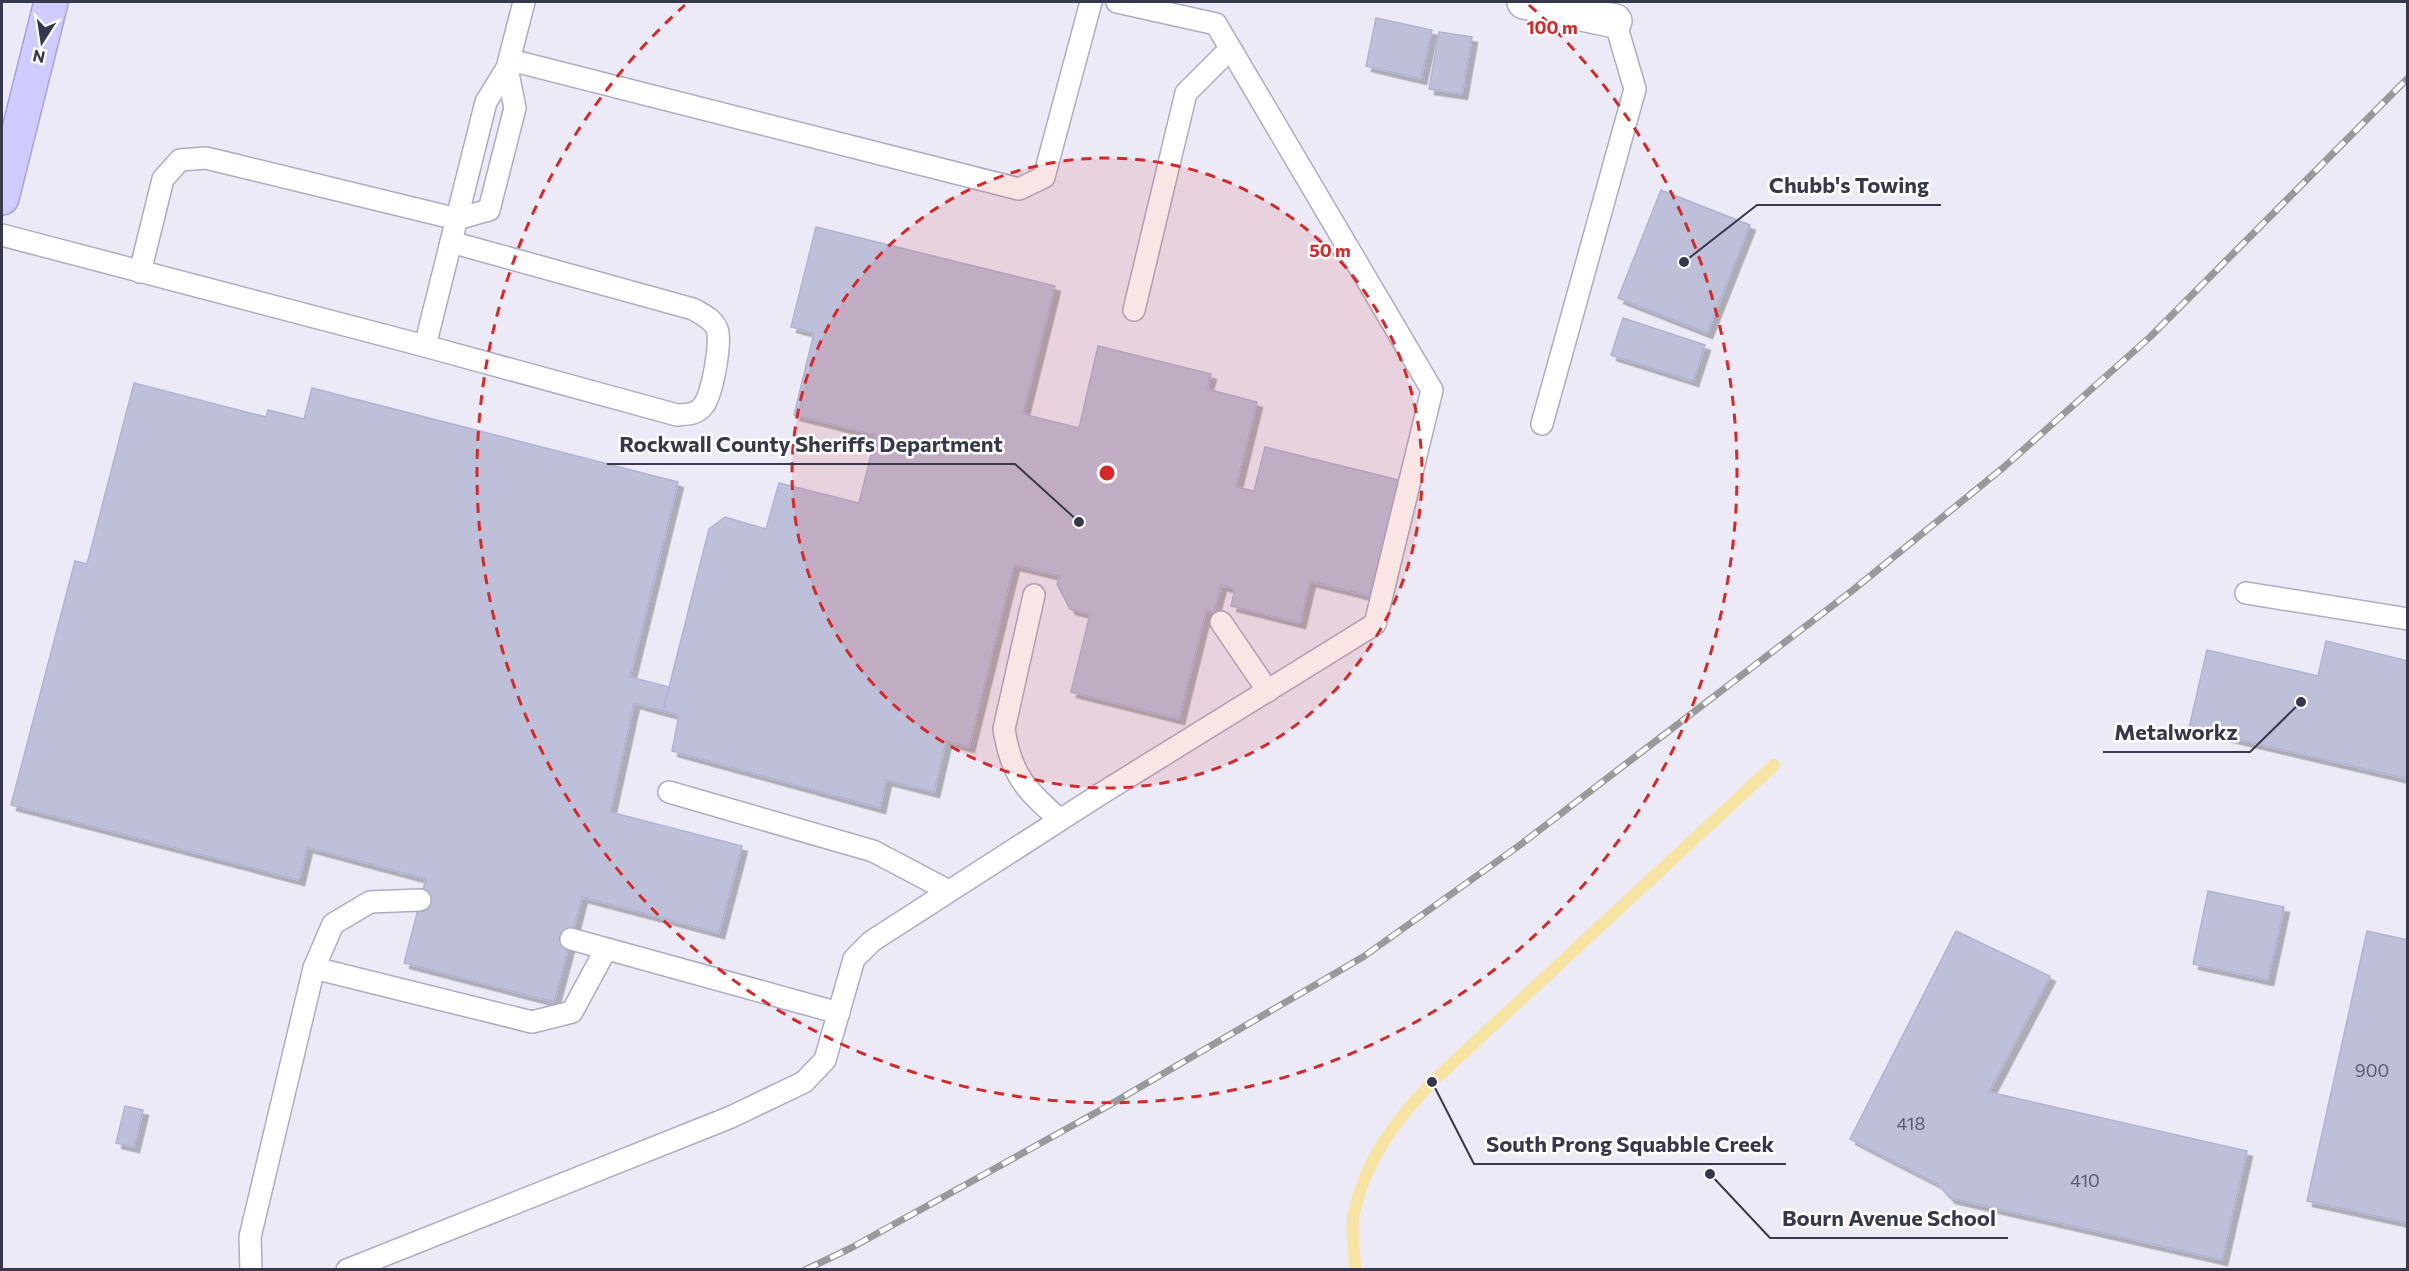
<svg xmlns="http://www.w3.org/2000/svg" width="2409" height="1271" font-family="Commissioner,sans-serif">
<defs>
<filter id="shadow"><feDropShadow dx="5.5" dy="5.5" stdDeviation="0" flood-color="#0004"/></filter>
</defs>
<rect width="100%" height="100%" fill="#ebeaf6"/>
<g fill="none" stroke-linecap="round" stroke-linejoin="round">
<path stroke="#f7e3a2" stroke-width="12" d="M1355,1270C1355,1252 1350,1230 1354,1213C1366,1158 1394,1123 1432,1082L1774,765"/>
</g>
<g fill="#bec0d9" stroke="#b1b2d5" stroke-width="1.5" filter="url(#shadow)">
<polygon points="1376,18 1432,30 1421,79 1366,66"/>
<polygon points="1439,32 1472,37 1462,94 1429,89"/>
<polygon points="1661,190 1750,225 1707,333 1618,298"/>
<polygon points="816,227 1055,286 1023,414 1079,428 1098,346 1211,374 1207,389 1257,402 1236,487 1254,491 1265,447 1399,480 1370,596 1310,581 1300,623 1231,606 1235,589 1221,585 1214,612 1206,610 1179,719 1071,692 1090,614 1070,609 1057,584 1060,576 1014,565 969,747 946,741 934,792 886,780 880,808 672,751 679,715 663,711 709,529 725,517 766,529 779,483 859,503 876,435 794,415 814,333 791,327"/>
<polygon points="1623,318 1705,345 1693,381 1611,355"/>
<polygon points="134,383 266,417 268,410 304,419 312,388 678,482 630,677 669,687 663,711 634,703 610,812 742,846 719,933 582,897 554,1002 404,963 426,879 307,847 299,880 11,805 75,561 87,564"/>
<polygon points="2326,641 2408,661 2408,779 2189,728 2207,650 2318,676"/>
<polygon points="2208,891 2284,907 2268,980 2193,964"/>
<polygon points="1956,931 2050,976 1989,1092 2247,1151 2222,1260 1950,1198 1938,1184 1850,1139"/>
<polygon points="2367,931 2408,940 2408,1223 2307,1201"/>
<polygon points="125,1106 143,1110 134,1147 116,1143"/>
</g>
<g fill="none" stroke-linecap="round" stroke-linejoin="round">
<defs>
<g id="lane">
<polyline points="510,60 1019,189 1044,177 1091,2"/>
<polyline points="2,235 425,346 486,102 507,68 524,2"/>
<polyline points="140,272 163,179 180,160 206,158 457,219 489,210 515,108 507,68"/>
<polyline points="1134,310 1186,93 1230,49"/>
<path d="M425,346L677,415C687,414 696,415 703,406C712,396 722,342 717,329C713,319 702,314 693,309L451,242"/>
<polyline points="1542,424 1635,89 1615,21"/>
<polyline points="2246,593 2408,619"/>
<path d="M1034,595L1004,729C1011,775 1026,790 1060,820"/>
<polyline points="1221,622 1268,691"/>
<polyline points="669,792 873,851 949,891"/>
<polyline points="571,939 839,1013"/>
<polyline points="314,968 532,1022 572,1012 606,949"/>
<polyline points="251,1270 250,1237 314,968 333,924 370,902 420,900"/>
<polyline points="347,1270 731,1117 804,1082 825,1060 854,959 872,941 1099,795 1375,624 1432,390 1216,24 1117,2"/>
</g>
<polyline id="street" points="1524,2 1615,21"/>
<polyline id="secondary" points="2,198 51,2"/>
</defs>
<use href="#lane" stroke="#acacc3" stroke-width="24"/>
<use href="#street" stroke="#acacc3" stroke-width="36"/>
<use href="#secondary" stroke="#a59ee6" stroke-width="36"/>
<use href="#lane" stroke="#fff" stroke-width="21"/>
<use href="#street" stroke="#fff" stroke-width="33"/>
<use href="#secondary" stroke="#d1ccff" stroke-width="33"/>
<defs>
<polyline id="rail" points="805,1270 851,1248 1106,1107 1363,957 1520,845 1853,590 2004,467 2150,337 2408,78"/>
</defs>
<use href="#rail" stroke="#999" stroke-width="7"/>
<use href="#rail" stroke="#fff" stroke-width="4.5" stroke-dasharray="14" stroke-linecap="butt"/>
</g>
<circle cx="1107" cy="473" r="315" fill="#d62828" fill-opacity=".12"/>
<g fill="none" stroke="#d62828" stroke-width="3" stroke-dasharray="10 8">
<circle cx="1107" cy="473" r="315"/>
<path d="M1529 5A630 630 0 1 1 685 5"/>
</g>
<g text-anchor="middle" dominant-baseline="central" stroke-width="5" stroke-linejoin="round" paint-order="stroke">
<g font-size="18" fill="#595a6f">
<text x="2372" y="1070">900</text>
<text x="1911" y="1123">418</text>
<text x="2085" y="1180">410</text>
</g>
</g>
<circle cx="1107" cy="473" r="9" fill="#d62828" stroke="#fff" stroke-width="3"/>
<g font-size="18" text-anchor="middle" font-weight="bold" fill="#d62828" stroke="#fff" stroke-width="5" stroke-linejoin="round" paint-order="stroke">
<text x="1552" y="34">100 m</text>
<text x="1330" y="257">50 m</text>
</g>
<path fill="none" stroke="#37384c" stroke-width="2" d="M1684 262L1757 205H1941M1079 522L1015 464H607M2301 702L2250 752H2103M1432 1082L1474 1164H1786M1710 1174L1770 1238H2008"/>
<g fill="#37384c" stroke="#fff" stroke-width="2">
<circle cx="1684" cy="262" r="6"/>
<circle cx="1079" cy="522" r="6"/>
<circle cx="2301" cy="702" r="6"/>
<circle cx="1432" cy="1082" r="6"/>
<circle cx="1710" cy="1174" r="6"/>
</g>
<g font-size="22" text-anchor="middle" font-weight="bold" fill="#37384c" stroke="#fff" stroke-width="5" stroke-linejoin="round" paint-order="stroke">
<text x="1849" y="193">Chubb's Towing</text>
<text x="811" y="452">Rockwall County Sheriffs Department</text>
<text x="2176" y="740">Metalworkz</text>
<text x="1630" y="1152">South Prong Squabble Creek</text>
<text x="1889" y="1226">Bourn Avenue School</text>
</g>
<rect width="2409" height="1271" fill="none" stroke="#37384c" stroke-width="6"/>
<g transform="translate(42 42) rotate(192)" stroke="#ffffff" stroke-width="4.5" paint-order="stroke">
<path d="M0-4.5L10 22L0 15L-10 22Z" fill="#37384c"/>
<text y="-9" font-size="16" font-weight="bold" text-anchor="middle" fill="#37384c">N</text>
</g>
</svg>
